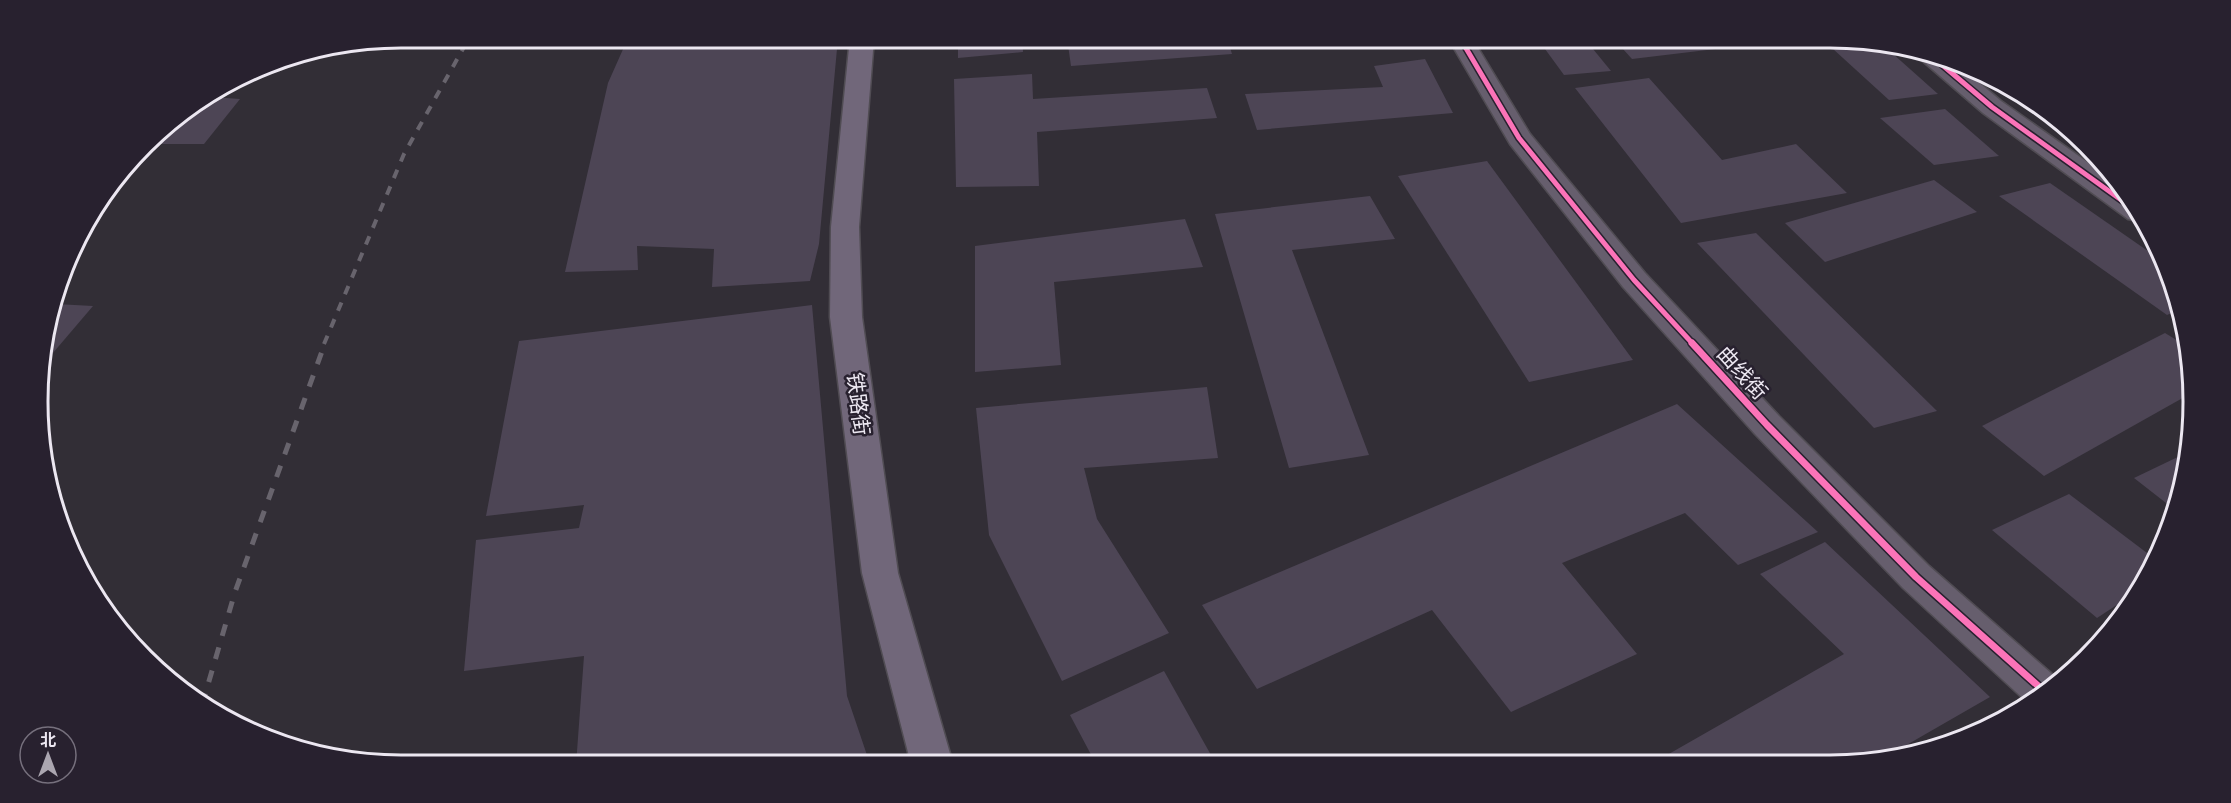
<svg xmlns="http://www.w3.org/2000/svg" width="2231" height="803" font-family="'Fira Sans Condensed','Noto Sans SC',sans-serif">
<rect width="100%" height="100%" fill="#322e36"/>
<g fill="#4d4555">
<polygon points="628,38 838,38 819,244 810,281 712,287 714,249 637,246 638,270 565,272 608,83"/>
<polygon points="958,38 1022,38 1023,52 958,58"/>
<polygon points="1067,38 1227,38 1232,54 1071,66"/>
<polygon points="1537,38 1584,38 1611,71 1564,75"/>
<polygon points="1613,38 1780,38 1783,41 1632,59"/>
<polygon points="1821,38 1883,45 1938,94 1889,100"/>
<polygon points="1425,59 1453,113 1257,130 1245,94 1383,87 1374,66"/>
<polygon points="1032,74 1033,99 1207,88 1217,118 1037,132 1039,186 956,187 954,79"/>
<polygon points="1649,78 1722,160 1796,144 1847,193 1681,223 1575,88"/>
<polygon points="212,97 240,99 204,144 149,144 161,128"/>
<polygon points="1945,109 1999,156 1934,165 1880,118"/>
<polygon points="1487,161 1633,360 1529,382 1398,176"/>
<polygon points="1934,180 1977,212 1825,262 1785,223"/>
<polygon points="2050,183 2158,258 2176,311 2167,315 1999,196"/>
<polygon points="1370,196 1395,239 1292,250 1369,455 1289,468 1215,214"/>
<polygon points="1185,219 1203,267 1054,282 1061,365 975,372 975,246"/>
<polygon points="1756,233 1937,411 1874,428 1697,243"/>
<polygon points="56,304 93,306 41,367 41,354"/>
<polygon points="812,305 847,696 870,764 576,765 584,656 464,671 476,540 579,528 584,505 486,516 519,341"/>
<polygon points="2165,333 2188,347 2190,354 2188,395 2044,476 1982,426"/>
<polygon points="1207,387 1218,458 1084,468 1097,519 1169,633 1062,681 989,535 976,408"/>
<polygon points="1677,404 1818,532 1738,565 1685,513 1562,563 1637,654 1511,712 1432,610 1257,689 1202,605"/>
<polygon points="2184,454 2181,495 2175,510 2134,478"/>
<polygon points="2069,494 2155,559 2141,589 2097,618 1992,530"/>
<polygon points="1825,542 1990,697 1877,762 1653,763 1844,654 1760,574"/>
<polygon points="1164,671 1216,764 1096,764 1070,715"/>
</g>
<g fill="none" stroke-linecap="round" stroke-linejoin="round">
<defs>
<g id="minor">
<polygon points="1448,38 1472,38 1530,134 1645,273 1779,416 1929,566 2060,681 2028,703 1903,588 1755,434 1623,287 1510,144"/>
<polygon points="1917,49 1923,50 1963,69 2001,101 2107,176 2145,220 2138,221 2128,219 1983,113 1918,57 1915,52"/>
</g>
<polygon id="major" points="850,38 874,38 859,227 862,317 898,573 953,764 911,764 862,573 830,317 831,227"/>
</defs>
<use href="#minor" stroke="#504c53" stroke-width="3"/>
<use href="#major" stroke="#504c53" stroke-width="3"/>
<use href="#minor" fill="#665e6d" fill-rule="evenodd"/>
<use href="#major" fill="#71677a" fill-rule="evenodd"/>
<polyline stroke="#68646d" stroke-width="4" stroke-dasharray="9 9" stroke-linecap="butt" points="324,344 404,154 469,38"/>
<polyline stroke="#68646d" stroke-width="5" stroke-dasharray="12 12" stroke-linecap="butt" points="202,705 235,592 325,343"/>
<defs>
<g id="cycleway-far1">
<polyline points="1460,38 1519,138 1634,280 1693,344"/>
<polyline points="1927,52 1992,107 2138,212"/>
</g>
<polyline id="cycleway" points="1692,343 1767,425 1916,577 2045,692"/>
</defs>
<use href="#cycleway-far1" stroke="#28212f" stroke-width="8"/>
<use href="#cycleway" stroke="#28212f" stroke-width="10"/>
<use href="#cycleway-far1" stroke="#fb73b8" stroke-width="5"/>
<use href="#cycleway" stroke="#fb73b8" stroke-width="7"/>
</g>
<g text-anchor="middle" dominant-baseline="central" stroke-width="5" stroke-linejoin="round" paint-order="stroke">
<g font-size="21" fill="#ece7f1" stroke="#28212f">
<text transform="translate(1742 373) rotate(48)">曲线街</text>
<text transform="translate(858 404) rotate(83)">铁路街</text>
</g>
</g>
<path d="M0 0H2231V803H0ZM401 48H1830A353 353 0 0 1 2183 401V402A353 353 0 0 1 1830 755H401A353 353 0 0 1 48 402V401A353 353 0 0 1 401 48Z" fill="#28212f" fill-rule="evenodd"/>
<path fill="none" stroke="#ece7f1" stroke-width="3" d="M401 48H1830A353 353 0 0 1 2183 401V402A353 353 0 0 1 1830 755H401A353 353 0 0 1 48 402V401A353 353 0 0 1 401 48Z"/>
<g transform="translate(48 755)"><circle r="28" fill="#28212f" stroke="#76707d" stroke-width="1.5"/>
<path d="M0-4.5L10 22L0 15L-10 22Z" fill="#aba6b0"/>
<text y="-9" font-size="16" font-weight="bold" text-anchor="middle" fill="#ece7f1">北</text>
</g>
</svg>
